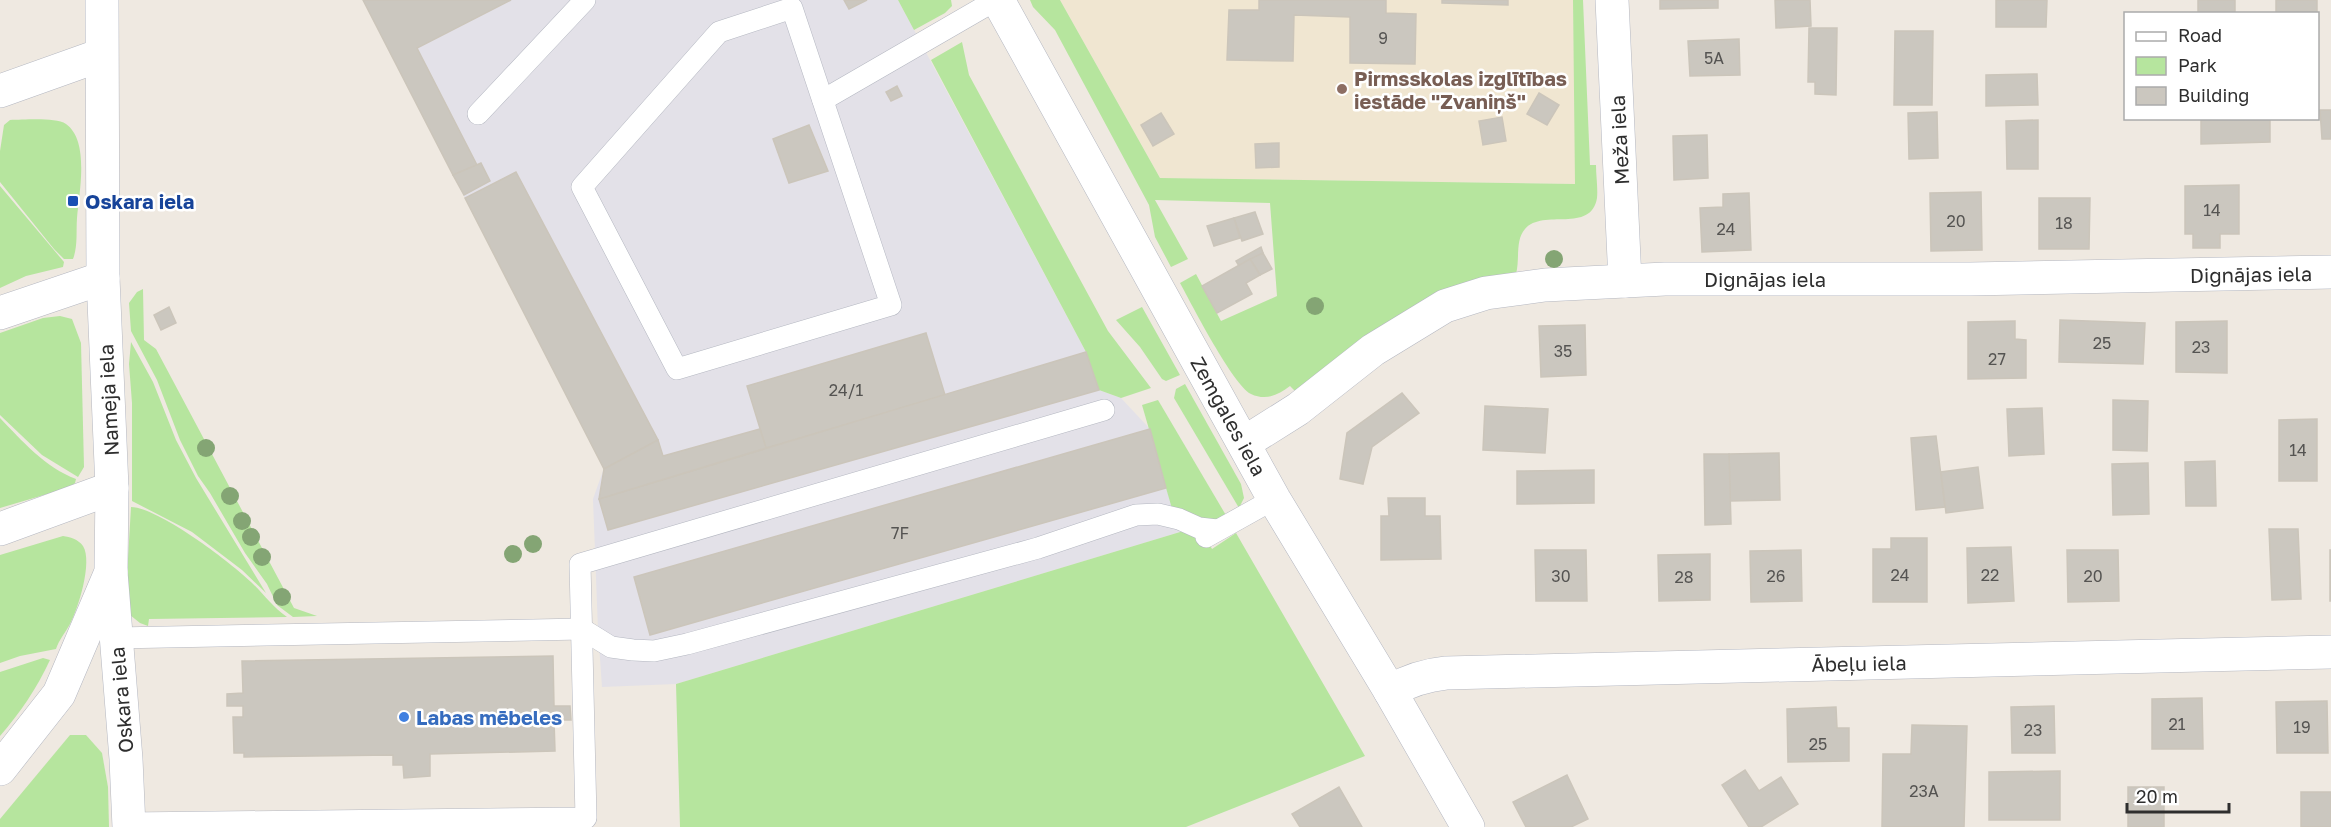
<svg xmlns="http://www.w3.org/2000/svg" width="2331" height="827" font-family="'Golos Text',sans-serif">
<rect width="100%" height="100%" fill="#efe9e1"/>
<polygon fill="#e3e1e8" points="363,0 898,0 1086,352 1099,390 1121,398 1150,429 1200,526 676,684 602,687 598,630 593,499 604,468"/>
<polygon fill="#f0e6d1" points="1060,0 1573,0 1576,184 1160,178"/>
<g fill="#b6e59e">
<polygon points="898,0 951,0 952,6 945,13 914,30"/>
<path d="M1030,0H1060L1160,178L1575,184L1573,0H1583L1590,165H1596C1596,176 1598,188 1597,198C1591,234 1543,208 1525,229C1515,240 1520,260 1516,274L1296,392L1290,386C1278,395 1266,401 1251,394C1233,385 1192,305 1180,283L1196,274L1221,321L1277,296L1270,203L1155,200L1188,259L1171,267L1155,237L1149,205L1055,30L1033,7Z"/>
<polygon points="962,42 969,75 1108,331 1151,388 1121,398 1099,390 1086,352 931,60"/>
<path d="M10,120C24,120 55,117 66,124C90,141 79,193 77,218C76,232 78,246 73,259H64L54,249L0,182V151L4,125Z"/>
<polygon points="0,186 64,262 63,267 26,276 0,288"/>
<polygon points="143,289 144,340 156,349 294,608 317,616 293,617 277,605 267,584 245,553 210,493 198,476 180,440 157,380 131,331 129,303 137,292"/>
<polygon points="1142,307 1180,375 1166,381 1162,379 1140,347 1116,320"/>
<polygon points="60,316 72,319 81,343 84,467 78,477 42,455 0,415 0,333 43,318"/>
<polygon points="131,342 153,382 176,440 196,478 266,593 242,570 192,532 132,501 132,403 129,364"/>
<polygon points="1185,384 1241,484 1244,498 1239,508 1174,398 1176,389"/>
<polygon points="1158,400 1227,517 1220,522 1173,512 1142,405"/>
<path d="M0,418C21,440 46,468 76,479L75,483L71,487L0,508Z"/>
<path d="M131,507C159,508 229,561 251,582C264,594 272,607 287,617L149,619L148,626L140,623L130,615L127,576Z"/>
<polygon points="1200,526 1212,549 1236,533 1365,756 1186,827 680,827 676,684"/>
<path d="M63,536C70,537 78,539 83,546C93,562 78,609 70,624C65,633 59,640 56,649L20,656L0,663V555Z"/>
<path d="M43,658L50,660C37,688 20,713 0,736V672Z"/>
<polygon points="70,735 86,735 102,753 108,787 109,827 0,827 0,819"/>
</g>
<g fill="#cbc7bf" stroke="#cbc5ba" stroke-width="1.5">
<polygon points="363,0 511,0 417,48 477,165 453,175"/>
<polygon points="844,0 867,0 849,9"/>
<polygon points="1259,0 1386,0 1386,13 1416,14 1415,64 1350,63 1350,17 1294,15 1293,61 1227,60 1229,10 1259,10"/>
<polygon points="1442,0 1508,0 1508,5 1442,3"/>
<polygon points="1660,0 1718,0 1718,8 1660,9"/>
<polygon points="1775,0 1810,0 1811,26 1776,28"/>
<polygon points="1996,0 2047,0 2046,27 1996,27"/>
<rect x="2198" y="0" width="37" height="14"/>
<rect x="2276" y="0" width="41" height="14"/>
<polygon points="1809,28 1837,28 1836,95 1815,94 1815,82 1808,82"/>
<polygon points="1895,31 1933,31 1932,105 1894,105"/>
<polygon points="1739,39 1740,75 1690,76 1688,41"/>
<polygon points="2037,74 2038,105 1986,106 1986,75"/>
<polygon points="897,86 902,96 891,101 886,92"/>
<polygon points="1539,93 1559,105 1547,125 1527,114"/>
<polygon points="2320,110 2331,110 2331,139 2322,139"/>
<polygon points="1937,112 1938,158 1909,159 1908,113"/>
<polygon points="1161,113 1174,134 1153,146 1141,125"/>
<polygon points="1502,117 1506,141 1483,145 1479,121"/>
<polygon points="2201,118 2270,118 2270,142 2201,144"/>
<polygon points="2038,120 2038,169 2007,169 2006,121"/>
<polygon points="809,125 828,171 789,183 773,139"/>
<polygon points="1707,135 1708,178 1674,180 1673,136"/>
<polygon points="1279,143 1279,167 1256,168 1255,144"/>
<polygon points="481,163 490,181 464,195 453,175"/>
<polygon points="516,172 658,440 604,469 465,198"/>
<polygon points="2239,185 2239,234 2220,234 2220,248 2193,248 2193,234 2185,234 2185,186"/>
<polygon points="1981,192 1982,250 1931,251 1930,193"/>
<polygon points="1749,193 1751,250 1702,252 1700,208 1723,207 1723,194"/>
<polygon points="2039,198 2090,198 2089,249 2039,249"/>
<polygon points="1255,212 1263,234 1242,241 1234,218"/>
<polygon points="1234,218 1240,238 1214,246 1207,226"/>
<polygon points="1261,247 1263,253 1239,266 1236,261"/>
<polygon points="1263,253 1272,269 1260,275 1250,259"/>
<polygon points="1250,259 1260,275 1246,283 1252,294 1217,313 1202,286"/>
<polygon points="169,307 176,323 161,330 154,315"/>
<polygon points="2060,320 2145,323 2143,364 2059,362"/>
<polygon points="2015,321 2015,339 2026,340 2026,378 1968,379 1968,322"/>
<polygon points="2227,321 2227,373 2176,372 2176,322"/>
<polygon points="1585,325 1586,375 1541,377 1539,326"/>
<polygon points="926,333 945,395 766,448 747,386"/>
<polygon points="1086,352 1099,390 608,530 599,499"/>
<polygon points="1402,393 1419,413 1372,447 1363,484 1340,479 1347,433"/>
<polygon points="2113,400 2148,401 2147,451 2113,450"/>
<polygon points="1485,406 1548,409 1545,453 1483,450"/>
<polygon points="2042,408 2044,454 2009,456 2007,409"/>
<polygon points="2317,419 2317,481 2279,481 2279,420"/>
<polygon points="760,429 766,448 599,499 604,469 658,440 663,456"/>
<polygon points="1150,429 1166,488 650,635 634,577"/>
<polygon points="1936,436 1945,507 1916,510 1911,438"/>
<polygon points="1779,453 1780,500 1730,501 1729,454"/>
<polygon points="1704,454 1729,454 1731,524 1705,525"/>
<polygon points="2215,461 2216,506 2186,506 2185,462"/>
<polygon points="2148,463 2149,514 2113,515 2112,464"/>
<polygon points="1978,467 1983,508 1946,513 1941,472"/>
<polygon points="1594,470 1594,503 1517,504 1517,471"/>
<polygon points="1388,498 1425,498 1425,516 1440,516 1441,559 1381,560 1381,516 1389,516"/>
<polygon points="2269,529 2298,529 2301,599 2272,600"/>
<polygon points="1891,538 1927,538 1927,602 1873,602 1873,549 1891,549"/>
<polygon points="2011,547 2014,601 1968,603 1967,548"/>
<polygon points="1535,550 1586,550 1587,601 1536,601"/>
<polygon points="1801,550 1802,601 1751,602 1750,551"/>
<polygon points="2067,550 2118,550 2119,601 2068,602"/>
<rect x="2330" y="550" width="1" height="51"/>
<polygon points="1710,554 1710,600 1659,601 1658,555"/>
<polygon points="553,656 554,706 570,706 571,720 554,720 555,751 430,754 430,776 404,778 403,765 393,765 393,755 244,757 244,753 234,753 233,717 243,717 243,706 227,706 227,694 243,693 242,661"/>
<polygon points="2202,698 2203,749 2152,749 2152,699"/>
<polygon points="2327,701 2328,753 2277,753 2276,702"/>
<polygon points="2054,706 2055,753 2012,753 2011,707"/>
<polygon points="1836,707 1837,728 1849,728 1849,761 1788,762 1787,709"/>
<polygon points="1912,725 1967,726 1964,827 1882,827 1883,754 1911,754"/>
<polygon points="1745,770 1759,791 1781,777 1798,804 1761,827 1749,827 1722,785"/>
<polygon points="2060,771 2060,820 1989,820 1989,772"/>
<polygon points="1567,775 1588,819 1571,827 1526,827 1513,802"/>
<polygon points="1339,787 1362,827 1300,827 1292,814"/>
<rect x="2128" y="787" width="36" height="40"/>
<rect x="2301" y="792" width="30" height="35"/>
</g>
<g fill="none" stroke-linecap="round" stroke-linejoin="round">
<defs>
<g id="lane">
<polygon points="792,8 891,305 677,369 582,187 719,32"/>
<polyline points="823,100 996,0"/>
<polyline points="478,114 585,0"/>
<polyline points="1206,537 1274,499"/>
<polyline points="116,638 582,629 611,647 633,650 654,651 687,644 1038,548 1136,515 1158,514 1179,519 1199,528 1217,530"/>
<polyline points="129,823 586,818 580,564 1104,410"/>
</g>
<g id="street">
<polyline points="1612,0 1625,281"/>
<polyline points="0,91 101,55"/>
<polyline points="0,313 103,278"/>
<polyline points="1244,443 1298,409 1373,350 1445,306 1486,293 1545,285 1665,279 1970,279 2331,272"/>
<polyline points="0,529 112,488"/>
<polyline points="111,572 126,759 129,827"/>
<path d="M1390,691C1408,681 1425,675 1446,673L2331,652"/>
</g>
<g id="secondary">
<polyline points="998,0 1274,499 1390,691 1468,827"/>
<polyline points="0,769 59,694 111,572 112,488 103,278 102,0"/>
</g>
</defs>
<use href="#lane" stroke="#b4b7c1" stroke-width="22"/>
<use href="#street" stroke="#b4b7c1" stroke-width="34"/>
<use href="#secondary" stroke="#b4b7c1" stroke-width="34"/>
<use href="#lane" stroke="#fff" stroke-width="21"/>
<use href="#street" stroke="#fff" stroke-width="33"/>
<use href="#secondary" stroke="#fff" stroke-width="33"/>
</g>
<g fill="#84a574">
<circle cx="1554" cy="259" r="9"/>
<circle cx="1315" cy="306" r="9"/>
<circle cx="206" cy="448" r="9"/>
<circle cx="230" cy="496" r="9"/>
<circle cx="242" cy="521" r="9"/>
<circle cx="251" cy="537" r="9"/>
<circle cx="533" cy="544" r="9"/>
<circle cx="513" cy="554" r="9"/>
<circle cx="262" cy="557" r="9"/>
<circle cx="282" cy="597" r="9"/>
</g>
<circle fill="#8d6e63" stroke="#fff" stroke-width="2" cx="1342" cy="89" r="6"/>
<rect fill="#1a4fb4" stroke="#fff" stroke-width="2" x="67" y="195" width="12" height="12" rx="3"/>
<circle fill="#3f7fe0" stroke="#fff" stroke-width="2" cx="404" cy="717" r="6"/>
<g text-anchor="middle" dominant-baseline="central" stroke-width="5" stroke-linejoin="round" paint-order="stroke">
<g font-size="16" fill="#555452">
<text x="1383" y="38">9</text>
<text x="1714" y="58">5A</text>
<text x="2212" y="210">14</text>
<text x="1956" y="221">20</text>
<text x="2064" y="223">18</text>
<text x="1726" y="229">24</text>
<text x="2102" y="343">25</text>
<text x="2201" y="347">23</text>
<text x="1563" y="351">35</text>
<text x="1997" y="359">27</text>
<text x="846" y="390">24/1</text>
<text x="2298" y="450">14</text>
<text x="900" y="533">7F</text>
<text x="1900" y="575">24</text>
<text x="1990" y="575">22</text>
<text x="1561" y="576">30</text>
<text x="1776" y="576">26</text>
<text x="2093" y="576">20</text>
<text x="1684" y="577">28</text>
<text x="2177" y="724">21</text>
<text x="2302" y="727">19</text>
<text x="2033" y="730">23</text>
<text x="1818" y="744">25</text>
<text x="1924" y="791">23A</text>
</g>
<g font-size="20" font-weight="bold" fill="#785e54" stroke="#fff" text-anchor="start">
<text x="1354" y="78">Pirmsskolas izglītības<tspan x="1354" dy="23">iestāde "Zvaniņš"</tspan></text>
</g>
<g font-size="20" fill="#2e2e2e" stroke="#fff">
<text transform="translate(1619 140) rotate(-93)">Meža iela</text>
<text transform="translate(2251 274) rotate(-1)">Dignājas iela</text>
<text x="1765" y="279">Dignājas iela</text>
<text transform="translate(108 400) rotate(-93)">Nameja iela</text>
<text transform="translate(1229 416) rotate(61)">Zemgales iela</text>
<text transform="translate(1859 663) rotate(-1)">Ābeļu iela</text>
<text transform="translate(121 700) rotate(-95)">Oskara iela</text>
</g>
<g font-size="20" font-weight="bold" fill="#164399" stroke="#fff" text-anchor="start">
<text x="85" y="201">Oskara iela</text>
</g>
<g font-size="20" font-weight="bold" fill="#366cbe" stroke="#fff" text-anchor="start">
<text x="416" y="717">Labas mēbeles</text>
</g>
</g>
<rect x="2124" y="12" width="195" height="108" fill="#ffffff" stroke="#ababab" stroke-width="1.5"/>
<rect x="2136" y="32" width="30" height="9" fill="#ffffff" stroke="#ababab" stroke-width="1.5"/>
<text x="2178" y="42" font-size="18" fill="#2e2e2e">Road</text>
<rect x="2136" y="57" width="30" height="18" fill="#b6e59e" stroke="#ababab" stroke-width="1.5"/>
<text x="2178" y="72" font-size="18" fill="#2e2e2e">Park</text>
<rect x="2136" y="87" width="30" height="18" fill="#cbc7bf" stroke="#ababab" stroke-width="1.5"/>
<text x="2178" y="102" font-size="18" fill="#2e2e2e">Building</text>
<path d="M2127 803v9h102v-9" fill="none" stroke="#2e2e2e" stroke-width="3"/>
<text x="2136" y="803" font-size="18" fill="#2e2e2e" stroke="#ffffff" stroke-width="4.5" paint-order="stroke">20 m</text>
</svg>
